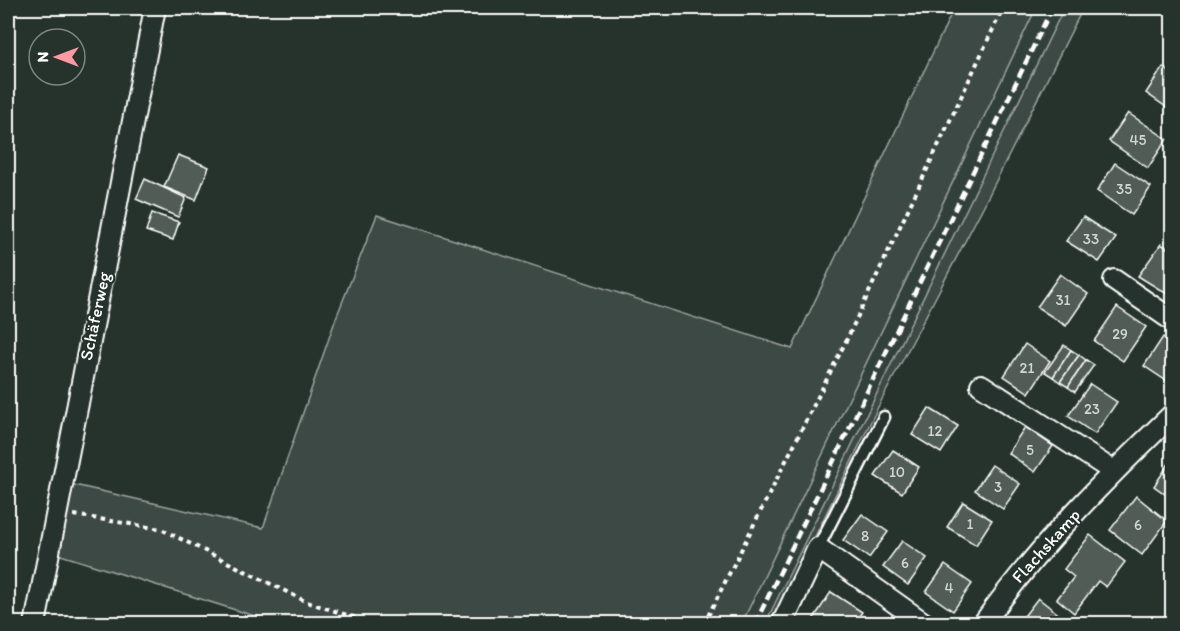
<svg xmlns="http://www.w3.org/2000/svg" width="1180" height="631" font-family="Itim,sans-serif">
<rect width="100%" height="100%" fill="#26332d"/>
<filter id="ink" filterUnits="userSpaceOnUse"><feTurbulence type="fractalNoise" baseFrequency=".0167" numOctaves="2"/><feDisplacementMap in="SourceGraphic" scale="12" xChannelSelector="R" yChannelSelector="G"/><feConvolveMatrix kernelMatrix="1 2 1 2 8 2 1 2 1" color-interpolation-filters="sRGB"/></filter>
<g filter="url(#ink)">
<polygon fill="#333f3a" points="1036,8 1064,8 765,623 742,624"/>
<g fill="#3e4944" stroke="#9ea4a2" stroke-width="1.5">
<polygon points="954,8 1036,8 742,623 277,623 48,551 61,482 263,528 336,318 377,215 792,349"/>
<polygon points="1064,8 1083,8 983,207 878,407 773,623 765,624"/>
</g>
<g fill="#515c57" stroke="#fff" stroke-width="1.5">
<polygon points="1163,67 1172,74 1172,111 1146,93"/>
<polygon points="1128,113 1167,139 1148,168 1109,141"/>
<polygon points="178,155 209,167 196,200 164,187"/>
<polygon points="1115,163 1151,187 1132,215 1097,191"/>
<polygon points="145,179 186,198 178,217 136,199"/>
<polygon points="152,213 179,222 173,240 146,231"/>
<polygon points="1083,217 1116,238 1099,262 1066,241"/>
<polygon points="1161,244 1172,251 1172,286 1167,294 1138,276"/>
<polygon points="1060,274 1088,294 1066,326 1037,307"/>
<polygon points="1117,307 1146,327 1123,361 1094,341"/>
<polygon points="1163,337 1172,344 1172,376 1168,382 1144,366"/>
<polygon points="1025,344 1050,361 1029,393 1004,376"/>
<polygon points="1064,345 1071,350 1053,377 1045,372"/>
<polygon points="1071,350 1079,355 1060,382 1053,377"/>
<polygon points="1079,355 1086,360 1068,387 1060,382"/>
<polygon points="1086,360 1094,365 1075,392 1068,387"/>
<polygon points="1090,384 1117,402 1095,434 1068,416"/>
<polygon points="929,408 958,426 941,453 912,435"/>
<polygon points="1025,427 1053,446 1035,472 1008,453"/>
<polygon points="893,450 919,467 902,493 875,476"/>
<polygon points="1172,459 1172,499 1154,486"/>
<polygon points="992,465 1020,484 1003,509 975,490"/>
<polygon points="1136,496 1167,521 1142,555 1110,530"/>
<polygon points="963,502 992,520 976,545 947,527"/>
<polygon points="862,514 888,532 869,558 843,540"/>
<polygon points="1090,535 1125,562 1106,587 1098,581 1074,613 1057,599 1074,577 1064,569"/>
<polygon points="902,541 927,558 908,585 883,567"/>
<polygon points="945,565 972,584 953,611 926,592"/>
<polygon points="831,592 862,612 854,624 810,624"/>
<polygon points="1038,598 1071,624 1018,624"/>
</g>
<g fill="none" stroke-linecap="round" stroke-linejoin="round">
<defs>
<polyline id="service" points="818,548 884,417"/>
<g id="minor">
<polyline points="1114,280 1172,320"/>
<polyline points="981,385 1113,471"/>
<polyline points="35,624 155,8"/>
<polyline points="782,624 818,548 925,624"/>
<path d="M983,624C1038,547 1104,480 1172,415"/>
</g>
</defs>
<use href="#service" stroke="#fff" stroke-width="15"/>
<use href="#minor" stroke="#fff" stroke-width="24"/>
<g stroke="#fff" stroke-width="4" stroke-dasharray="4.5 4.5" stroke-linecap="butt">
<polyline points="74,515 161,529 307,602 375,624"/>
<polyline points="704,624 847,339 1003,8"/>
</g>
<use href="#service" stroke="#26332d" stroke-width="10"/>
<use href="#minor" stroke="#26332d" stroke-width="20"/>
<polyline stroke="#fff" stroke-width="4.5" stroke-dasharray="9 4.5" stroke-linecap="butt" points="755,624 1052,8"/>
</g>
</g>
<g text-anchor="middle" dominant-baseline="central" stroke-width="4.5" stroke-linejoin="round" paint-order="stroke">
<g font-size="15" fill="#d4d6d5">
<text x="1138" y="140">45</text>
<text x="1124" y="189">35</text>
<text x="1091" y="239">33</text>
<text x="1063" y="300">31</text>
<text x="1120" y="334">29</text>
<text x="1027" y="368">21</text>
<text x="1092" y="409">23</text>
<text x="935" y="431">12</text>
<text x="1030" y="450">5</text>
<text x="897" y="472">10</text>
<text x="998" y="487">3</text>
<text x="970" y="524">1</text>
<text x="1138" y="525">6</text>
<text x="865" y="536">8</text>
<text x="905" y="563">6</text>
<text x="949" y="588">4</text>
</g>
<g font-size="18" fill="#fff" stroke="#26332d">
<text transform="translate(95 316) rotate(-78)">Schäferweg</text>
<text transform="translate(1046 546) rotate(-48)">Flachskamp</text>
</g>
</g>
<rect width="1180" height="631" fill="none" stroke="#26332d" stroke-width="30"/>
<rect x="15" y="15" width="1150" height="601" fill="none" stroke="#fff" stroke-width="2" filter="url(#ink)"/>
<g transform="translate(57 57) rotate(270)"><circle r="28" fill="#26332d" stroke="#7d8581" stroke-width="1.5"/>
<path d="M0-4.5L10 22L0 15L-10 22Z" fill="#ff9aa2"/>
<text y="-9" font-size="16" font-weight="bold" text-anchor="middle" fill="#ffffff">N</text>
</g>
</svg>
